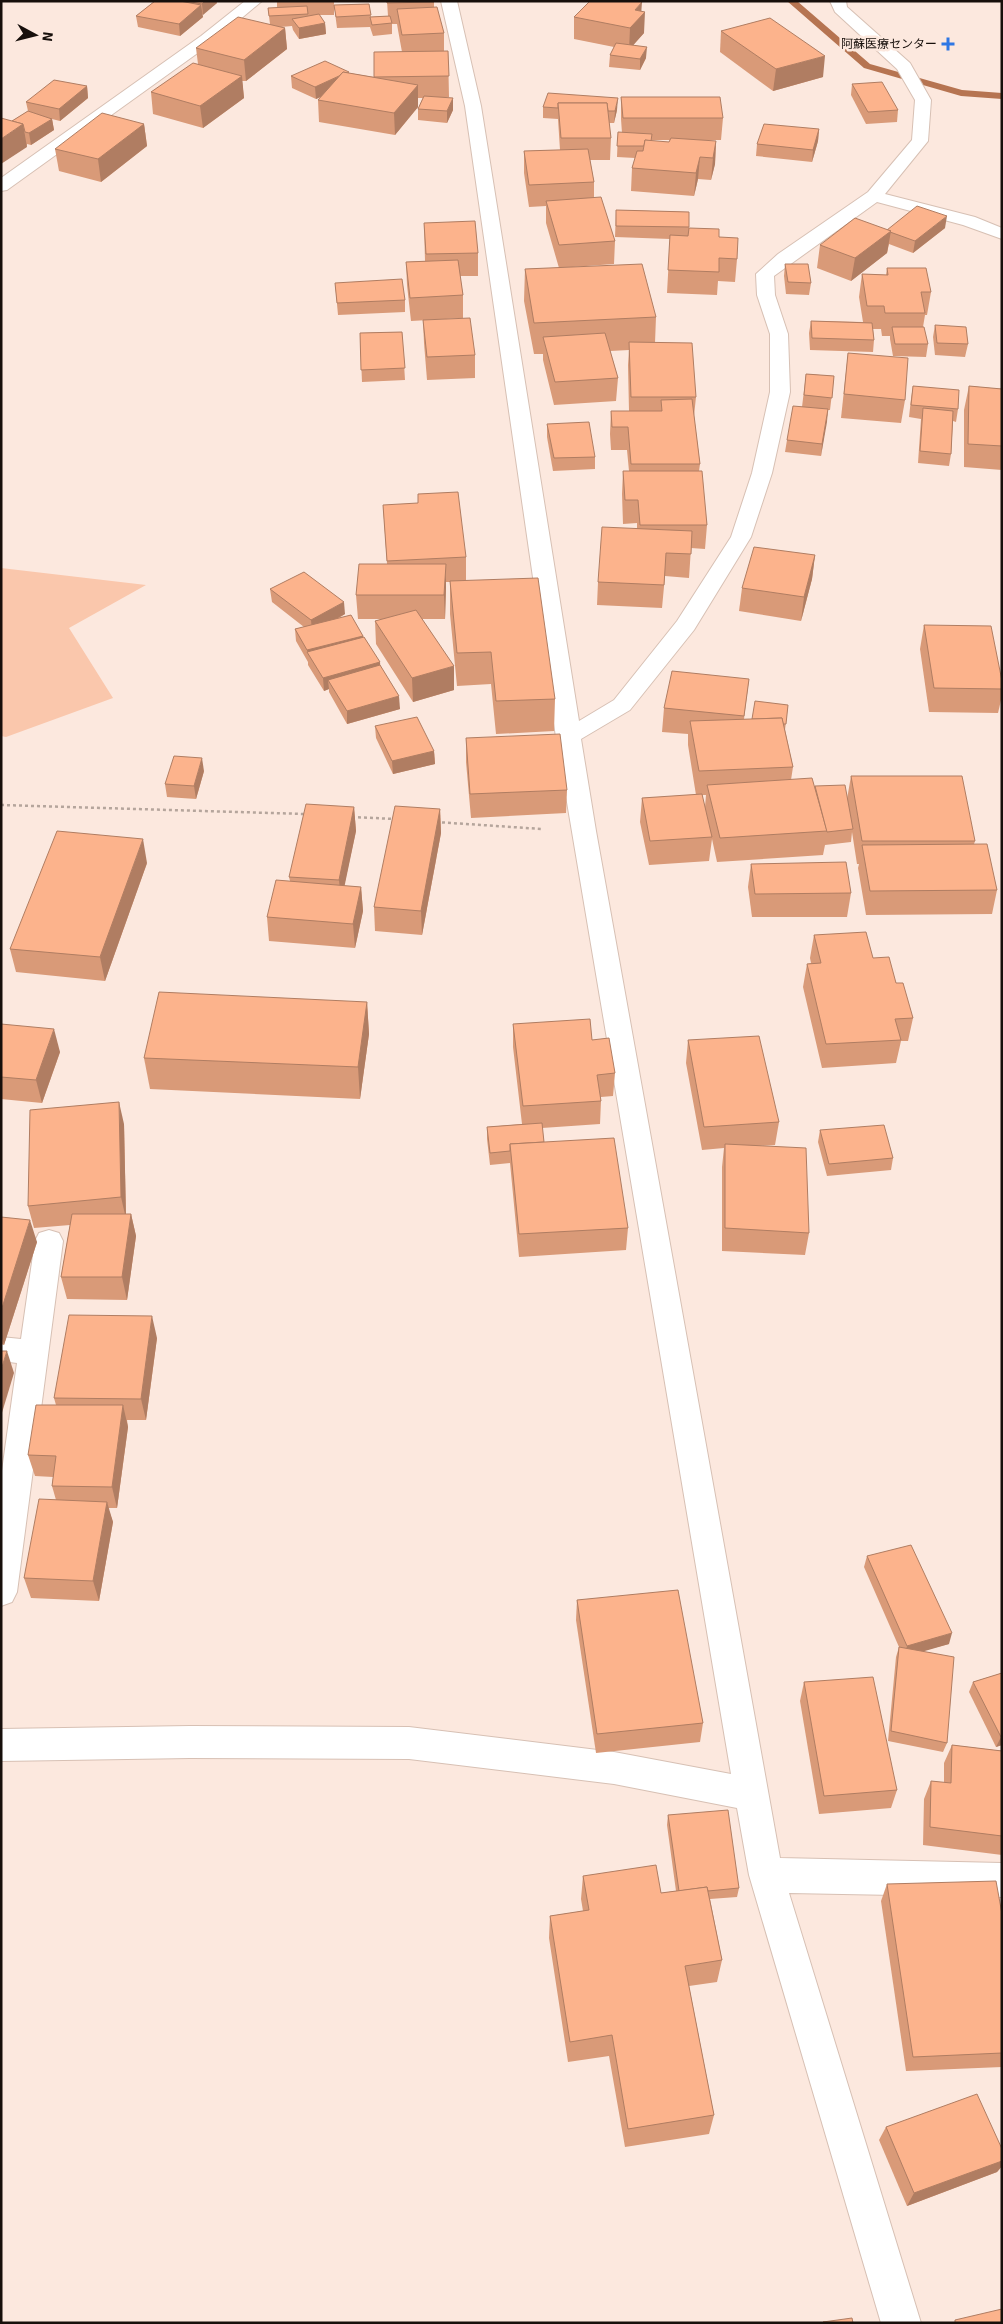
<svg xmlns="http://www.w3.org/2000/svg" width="1003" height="2324" font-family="Signika,'Noto Sans JP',sans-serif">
<rect width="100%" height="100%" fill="#fce8de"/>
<polygon fill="#fac7ac" points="1,568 146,585 69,628 113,698 6,737 1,736"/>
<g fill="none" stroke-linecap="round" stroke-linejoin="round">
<polygon fill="#b67451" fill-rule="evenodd" points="787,1 797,1 870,64 962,90 1002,93 1002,99 961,96 864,68"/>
<defs>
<g id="minor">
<polygon points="245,1 262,1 213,42 7,190 1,191 1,178 201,36"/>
<polygon points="441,1 457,1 481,106 579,721 614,700 677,621 731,537 752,473 770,392 770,334 757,295 756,274 778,254 868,192 912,140 915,100 897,69 835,12 830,1 846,1 847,7 910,63 931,100 928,141 885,194 975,217 1002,228 1002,239 963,225 877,202 774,276 775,295 788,334 790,392 772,473 751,537 694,630 630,710 581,739 596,831 780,1858 1002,1863 1002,1897 789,1893 921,2323 881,2323 749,1875 737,1808 614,1784 409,1759 190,1758 1,1761 1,1729 190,1726 409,1727 614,1752 731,1774 556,737 465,106"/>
<polygon points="49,1230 59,1233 63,1241 17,1592 12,1602 1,1606 1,1478 17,1363 1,1361 1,1337 21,1339 35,1241 39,1233"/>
</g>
</defs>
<use href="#minor" stroke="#d7c0b4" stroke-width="2"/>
<g stroke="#b5a59c" stroke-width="2.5" stroke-dasharray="3 3" stroke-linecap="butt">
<polyline points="1,805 305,814"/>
<polyline points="352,817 395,819"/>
<polyline points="436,822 542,829"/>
</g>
<use href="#minor" fill="#fff" fill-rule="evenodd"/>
</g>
<g fill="#d99a78" fill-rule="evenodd">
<polygon points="155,1 223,1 222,2 216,1 217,3 202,15 203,17 180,36 138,27 136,16"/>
<polygon points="277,1 334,1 334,15 319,15 325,23 326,34 299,39 293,30 292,26 281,27 285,28 287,49 246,81 242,81 244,98 203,128 153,114 151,92 198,64 196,48 270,24 268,8 277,8"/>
<polygon points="387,1 434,2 434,7 444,33 444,51 448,51 449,97 445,97 453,110 447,123 418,120 418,109 423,98 418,98 418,107 395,135 319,122 318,100 321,97 316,99 292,88 291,76 349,73 374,77 402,52 398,30 397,24 392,24 392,34 373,36 370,27 337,28 334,5 369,4 371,17 388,16"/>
<polygon points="642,11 644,33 633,45 646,58 640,70 609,67 610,55 614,47 574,39 574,17"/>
<polygon points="721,31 823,77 773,91 720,52"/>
<polygon points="852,84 898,110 897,122 866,124 851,95"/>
<polygon points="87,86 88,98 60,121 52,119 54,130 31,145 27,144 27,147 12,121 28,111 26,102"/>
<path d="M621,97L723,118L721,140H695L716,141L715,164L711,180L698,179L694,196L631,191L632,168L635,158L617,157L618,132L622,133L621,119ZM651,140H670L669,142L651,141Z"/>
<polygon points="543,107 617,110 614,123 609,123 611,138 610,160 590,160 594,182 594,198 615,241 614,264 559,268 656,317 655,343 696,397 694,416 700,464 699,471 707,525 705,549 691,548 689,578 665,576 662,608 597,605 598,582 637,528 637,523 623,524 622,494 623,471 629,471 627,450 611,450 610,434 611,411 629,411 628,365 629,350 610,351 618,378 616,401 554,405 543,360 543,354 534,354 524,301 525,269 559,268 546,223 546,206 529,207 524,173 524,151 560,150 558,119 543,118"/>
<polygon points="144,124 147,146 101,182 59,171 55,149"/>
<polygon points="819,129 818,141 812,162 756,156 757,144"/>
<polygon points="616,210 689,212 689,228 719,237 737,259 735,282 718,281 717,295 667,293 670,239 615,237"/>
<polygon points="424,223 478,253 478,276 460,276 463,295 463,318 411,321 407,285 406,262 425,261"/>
<polygon points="945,228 913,253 889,244 887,253 851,281 817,268 820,245 887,230"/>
<polygon points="785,264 811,283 809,295 786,294 784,276"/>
<polygon points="887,268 931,292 927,315 925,315 923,327 928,344 926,357 893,356 890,339 890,336 882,336 881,329 873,329 874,340 873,352 810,350 809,333 811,321 863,322 859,297 862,274 886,275"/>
<polygon points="335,283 405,300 405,312 338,315"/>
<polygon points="423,320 475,355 475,378 427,380 424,343"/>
<polygon points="935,325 968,344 965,357 935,355 933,337"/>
<polygon points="402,332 405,380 362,382 360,333"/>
<polygon points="848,353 905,400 901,423 841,418"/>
<polygon points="806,374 834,376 830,410 828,410 821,456 785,452 787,440 802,407"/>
<polygon points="913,386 958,409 956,422 953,421 951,454 949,466 918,463 921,419 909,417 911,399"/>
<polygon points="969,386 1002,389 1002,470 964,467 964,410"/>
<polygon points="547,424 595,457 595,469 553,471 547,437"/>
<polygon points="383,505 466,557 466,581 555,699 554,731 496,734 491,684 457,686 450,614 450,582 446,582 445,619 422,619 454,690 413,702 376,644 375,621 382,619 358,619 356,595 387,564"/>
<polygon points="815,555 812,579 801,621 739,611 742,588"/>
<polygon points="270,589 345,614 339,618 364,637 380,666 400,709 347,724 329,692 329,689 324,691 308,665 308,662 296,641 295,629 304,627 272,602"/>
<polygon points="924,625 1002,681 1002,696 998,713 929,712 920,649"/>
<path d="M749,679L744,719H752L788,705L785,730L793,767L791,780L815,788V786L847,799L851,776L975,841L974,844L997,890L992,914L866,915L858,868L859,864H857L852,832L851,842L825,845L823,855L717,862L712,839L709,861L649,865L640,822L642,798L696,795L688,745V734L662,732L664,708ZM702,795H706L705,807Z"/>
<polygon points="375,726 434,751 435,764 393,774 376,738"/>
<polygon points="466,738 567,790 566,813 471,818 466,762"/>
<polygon points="204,771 196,799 167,797 165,784"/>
<polygon points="354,807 356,831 344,886 361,887 363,911 355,948 269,941 267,917 290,881 289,877"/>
<polygon points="440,809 441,833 422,935 375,931 374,907"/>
<polygon points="147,863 105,981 16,972 10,949"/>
<polygon points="751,864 851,893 847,917 752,917 748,887"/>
<polygon points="814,935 873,958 896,983 913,1018 908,1041 901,1041 896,1063 822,1068 803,987 807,964 811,963 810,958"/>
<polygon points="367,1002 369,1034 360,1099 150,1089 144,1058"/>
<polygon points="1,1024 60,1052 42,1103 1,1099"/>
<polygon points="513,1024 592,1040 615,1073 613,1096 601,1097 601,1101 600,1124 542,1128 544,1142 628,1228 626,1250 519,1257 510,1163 490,1165 487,1139 487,1127 522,1124 513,1047"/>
<polygon points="688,1040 779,1122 775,1145 757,1146 809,1233 805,1255 722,1251 722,1167 724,1148 702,1150 686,1063"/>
<polygon points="124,1124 126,1214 131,1214 136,1236 127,1300 67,1299 61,1277 70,1225 34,1228 28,1206"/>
<polygon points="820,1130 893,1158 891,1170 827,1176 818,1142"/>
<polygon points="1,1217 37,1242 4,1345 1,1344"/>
<polygon points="157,1338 146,1420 127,1420 128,1427 117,1508 108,1508 113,1522 99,1601 31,1598 24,1578 56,1500 52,1486 53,1477 35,1476 28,1455 56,1405 54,1398"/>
<polygon points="867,1556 949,1644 922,1651 947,1743 943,1752 888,1741 896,1657 899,1647 864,1567"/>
<polygon points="577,1600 703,1723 700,1742 596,1753 576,1620"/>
<polygon points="1002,1673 1002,1745 996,1747 969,1692 973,1682"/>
<polygon points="804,1682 897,1790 891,1808 819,1814 800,1701"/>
<polygon points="952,1745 1002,1751 1002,1855 923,1845 924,1799 931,1781 944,1783 944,1763"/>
<polygon points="668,1815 739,1888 737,1897 710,1899 722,1960 717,1982 689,1986 714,2115 709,2134 625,2147 609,2056 568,2062 549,1938 550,1916 583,1911 581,1899 583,1876 661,1893 676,1891 667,1825"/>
<polygon points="887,1884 1002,1914 1002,2067 906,2071 881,1901"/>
<polygon points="886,2127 1002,2149 1002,2166 997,2172 907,2206 879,2140"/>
</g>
<g fill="#b07d62">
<polygon points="205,1 216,1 217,3 203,15 202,4"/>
<polygon points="642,2 641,16 645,12 644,33 629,50 630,28 635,10"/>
<polygon points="201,5 203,17 180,36 179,24"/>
<polygon points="325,23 326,34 299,39 299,28"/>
<polygon points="285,28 287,49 246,81 244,60"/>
<polygon points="647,47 646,58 640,70 640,59"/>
<polygon points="825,56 823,77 773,91 776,69"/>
<polygon points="349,72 350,83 316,99 315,87"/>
<polygon points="242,76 244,98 203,128 200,106"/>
<polygon points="418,85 418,107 395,135 394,113"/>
<polygon points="87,86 88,98 60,121 59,109"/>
<polygon points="453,98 453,110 447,123 447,111"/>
<polygon points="618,98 617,110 614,123 615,111"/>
<polygon points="52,119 54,130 31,145 29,133"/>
<polygon points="23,124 27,147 1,164 1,139"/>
<polygon points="144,124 147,146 101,182 98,159"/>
<polygon points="819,129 818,141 812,162 813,150"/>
<polygon points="716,141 715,164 711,180 713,158"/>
<polygon points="700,157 698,179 694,196 696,173"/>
<polygon points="947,216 945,228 913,253 915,241"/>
<polygon points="891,231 887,253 851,281 855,258"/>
<polygon points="828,409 827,422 821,456 822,444"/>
<polygon points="815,555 812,579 801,621 804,597"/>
<polygon points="446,564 446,588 445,619 444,595"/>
<polygon points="344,602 345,614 312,632 311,620"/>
<polygon points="363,636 364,648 308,653 307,650"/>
<polygon points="380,662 381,675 328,680 329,689 324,691 323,678"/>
<polygon points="454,666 454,690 413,702 412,678"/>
<polygon points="399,696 400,709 347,724 347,711"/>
<polygon points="434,751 435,764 393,774 392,761"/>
<polygon points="202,758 204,771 196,799 194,786"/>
<polygon points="354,807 356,831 341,903 339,880"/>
<polygon points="440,809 441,833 422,935 421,911"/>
<polygon points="143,839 147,863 105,981 100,957"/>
<polygon points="361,887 363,911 355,948 353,924"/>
<polygon points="367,1002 369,1034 360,1099 358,1067"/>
<polygon points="54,1029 60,1052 42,1103 36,1080"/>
<polygon points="119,1102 124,1124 126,1219 121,1197"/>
<polygon points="131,1214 136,1236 127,1300 122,1277"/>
<polygon points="30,1220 37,1242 4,1345 1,1335 1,1311"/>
<polygon points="152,1316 157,1338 146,1420 141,1399"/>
<polygon points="7,1351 14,1373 1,1416 1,1370"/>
<polygon points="123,1405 128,1427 117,1508 112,1487"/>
<polygon points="107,1502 113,1522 99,1601 93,1581"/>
<polygon points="952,1633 949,1644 904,1657 907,1646"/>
<polygon points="1001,1737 1002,1737 1002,1745 996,1747"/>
<polygon points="1002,2161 1002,2166 997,2172 907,2206 914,2193"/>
</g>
<g fill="#fcb38c" stroke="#b07d62">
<polygon points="155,1 180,1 201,5 179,24 136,16"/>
<polygon points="186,1 205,1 202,4"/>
<polygon points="387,1 434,1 434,2 387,3"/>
<polygon points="590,1 638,1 642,2 635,10 645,12 630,28 574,17"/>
<polygon points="369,4 371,15 336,17 334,5"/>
<polygon points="307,6 308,14 269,16 268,8"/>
<polygon points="437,7 444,33 402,35 397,9"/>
<polygon points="319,14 325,23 299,28 292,19"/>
<polygon points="390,16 392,23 372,25 370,17"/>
<polygon points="238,17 285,28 244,60 196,48"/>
<polygon points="770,18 825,56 776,69 721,31"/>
<polygon points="616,43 647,47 640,59 610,55"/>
<polygon points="448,51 449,76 374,77 374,52"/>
<polygon points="325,61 349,72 347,73 343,72 339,76 315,87 291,76"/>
<polygon points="193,63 242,76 200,106 151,92"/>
<polygon points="343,72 418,85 394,113 318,100"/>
<polygon points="54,80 87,86 59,109 26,102"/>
<polygon points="882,82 898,110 868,112 852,84"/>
<polygon points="548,93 618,98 615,111 608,111 607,103 558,103 558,108 543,107"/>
<polygon points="424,96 453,98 447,111 418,109"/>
<polygon points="621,97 720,97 723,118 623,118"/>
<polygon points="558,103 607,103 611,138 561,138"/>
<polygon points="28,111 52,119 29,133 25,132 23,124 12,121"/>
<polygon points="102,113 144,124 98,159 55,149"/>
<polygon points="1,118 23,124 1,139"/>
<polygon points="764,124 819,129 813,150 757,144"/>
<polygon points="618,132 652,134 651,141 645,140 644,146 617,146"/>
<polygon points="671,138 716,141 713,158 700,157 696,173 632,168 637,151 643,151 645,140 669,142"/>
<polygon points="588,149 594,182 529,185 524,151"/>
<polygon points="601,197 615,241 559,245 546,201"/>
<polygon points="917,206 947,216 915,241 890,232 891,231 887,230"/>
<polygon points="616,210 689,212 689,227 616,226"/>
<polygon points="855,218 891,231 855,258 820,245"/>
<polygon points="475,221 478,253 426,254 424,223"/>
<polygon points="689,228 719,229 719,237 738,238 737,259 719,258 719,272 668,270 670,235 688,236"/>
<polygon points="458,260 463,295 410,298 406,262"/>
<polygon points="642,264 656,317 534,323 525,269"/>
<polygon points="785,264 808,264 811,283 788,282"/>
<polygon points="887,268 926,268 931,292 921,292 925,313 885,313 884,306 867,306 862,274 888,275"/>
<polygon points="402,279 405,300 337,303 335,283"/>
<polygon points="470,318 475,355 427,357 423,320"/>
<polygon points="811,321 872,323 874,340 812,338"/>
<polygon points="935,325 966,327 968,344 937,343"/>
<polygon points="892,327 924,327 928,344 895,344"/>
<polygon points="402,332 405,368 361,370 360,333"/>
<polygon points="605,333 618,378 555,382 543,337"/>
<polygon points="629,342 692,343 696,397 631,397"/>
<polygon points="848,353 908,358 905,400 844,394"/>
<polygon points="806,374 834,376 832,398 804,395"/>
<polygon points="913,386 959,390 958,409 911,405"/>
<polygon points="969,386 1002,389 1002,446 968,444"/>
<polygon points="692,399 700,464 631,464 628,427 612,427 611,411 662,411 661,400"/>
<polygon points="793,406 828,409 822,444 787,440"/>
<polygon points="923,408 953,411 951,454 920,451"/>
<polygon points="589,422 595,457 554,458 547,424"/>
<polygon points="623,471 702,471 707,525 640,525 638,500 625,500"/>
<polygon points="458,492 466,557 387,561 383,505 418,503 418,494"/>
<polygon points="602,527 692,531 691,554 666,553 664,585 598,582"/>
<polygon points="754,547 815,555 804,597 742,588"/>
<polygon points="359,564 446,564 444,595 356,595"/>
<polygon points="304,572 344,602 311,620 270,589"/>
<polygon points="538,578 555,699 496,701 491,652 457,653 450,581"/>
<polygon points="416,610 454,666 412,678 375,621"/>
<polygon points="351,615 363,636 307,650 295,629"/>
<polygon points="924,625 991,626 1002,681 1002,689 934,688"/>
<polygon points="364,637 380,662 323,678 307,652"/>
<polygon points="380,665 399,696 347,711 328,680"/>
<polygon points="672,671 749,679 744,716 664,708"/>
<polygon points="755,701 788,705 786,724 783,724 782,718 752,719"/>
<polygon points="417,717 434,751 392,761 375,726"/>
<polygon points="782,718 793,767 699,771 690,721"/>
<polygon points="560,734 567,790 470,794 466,738"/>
<polygon points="174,756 202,758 194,786 165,784"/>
<polygon points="851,776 962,776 975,841 862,841"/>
<polygon points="812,778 827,831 720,838 707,785"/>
<polygon points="845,785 853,829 827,832 815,786"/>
<polygon points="702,794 712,837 650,841 642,798"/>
<polygon points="306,804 354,807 339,880 289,877"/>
<polygon points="395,806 440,809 421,911 374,907"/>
<polygon points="57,831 143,839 100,957 10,949"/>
<polygon points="987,844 997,890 870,891 862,845"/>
<polygon points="846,862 851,893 755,894 751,864"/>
<polygon points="276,880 361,887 353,924 267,917"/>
<polygon points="866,932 873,958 889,957 896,983 903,983 913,1018 895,1019 901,1040 826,1044 807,964 821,963 814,935"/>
<polygon points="159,992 367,1002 358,1067 144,1058"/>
<polygon points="590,1019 592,1040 609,1038 615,1073 597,1075 601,1101 523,1106 513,1024"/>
<polygon points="1,1024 54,1029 36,1080 1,1077"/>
<polygon points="759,1036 779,1122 704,1127 688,1040"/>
<polygon points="119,1102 121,1197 28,1206 30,1110"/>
<polygon points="542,1123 544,1142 510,1144 510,1151 490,1153 487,1127"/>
<polygon points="884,1125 893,1158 829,1164 820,1130"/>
<polygon points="614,1138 628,1228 519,1234 510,1144"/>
<polygon points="725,1144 806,1148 809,1233 725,1228"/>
<polygon points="72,1214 131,1214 122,1277 61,1277"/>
<polygon points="1,1217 30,1220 1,1311"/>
<polygon points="69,1315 152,1316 141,1399 54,1398"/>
<polygon points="1,1351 7,1351 1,1370"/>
<polygon points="36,1405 123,1405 112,1487 52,1486 56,1456 28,1455"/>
<polygon points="39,1499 107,1502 93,1581 24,1578"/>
<polygon points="911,1545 952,1633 907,1646 867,1556"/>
<polygon points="678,1590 703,1723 597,1734 577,1600"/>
<polygon points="899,1647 954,1657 947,1743 891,1731"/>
<polygon points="1002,1673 1002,1737 1001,1737 973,1682"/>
<polygon points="873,1677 897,1790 824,1796 804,1682"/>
<polygon points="952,1745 1002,1751 1002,1836 930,1827 931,1781 951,1783"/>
<polygon points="728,1810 739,1888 708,1891 707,1887 679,1891 668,1815"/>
<polygon points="656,1865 661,1893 707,1887 722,1960 685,1966 714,2115 628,2129 612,2035 570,2042 550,1916 589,1910 583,1876"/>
<polygon points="996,1881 1002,1914 1002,2053 913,2057 887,1884"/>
<polygon points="977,2094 1002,2149 1002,2161 914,2193 886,2127"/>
<polygon points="1002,2309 1002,2323 955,2323 955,2320"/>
<polygon points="852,2318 853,2323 823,2322"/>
</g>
<path fill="#2f77e4" stroke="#fce8de" stroke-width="2" d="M945.5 36.5h5v5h5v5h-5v5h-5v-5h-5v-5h5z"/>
<g text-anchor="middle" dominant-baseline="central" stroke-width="5" stroke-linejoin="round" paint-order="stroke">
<g font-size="12" fill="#170f0b" stroke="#fce8de" text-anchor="end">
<text x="937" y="44">阿蘇医療センター</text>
</g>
</g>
<rect width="1003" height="2324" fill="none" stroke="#170f0b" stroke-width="5"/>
<g transform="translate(35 35) rotate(97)" stroke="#fce8de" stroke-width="4" paint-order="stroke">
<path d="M0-4L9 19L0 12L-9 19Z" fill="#170f0b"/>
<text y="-8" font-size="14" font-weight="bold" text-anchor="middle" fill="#170f0b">N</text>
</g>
</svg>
